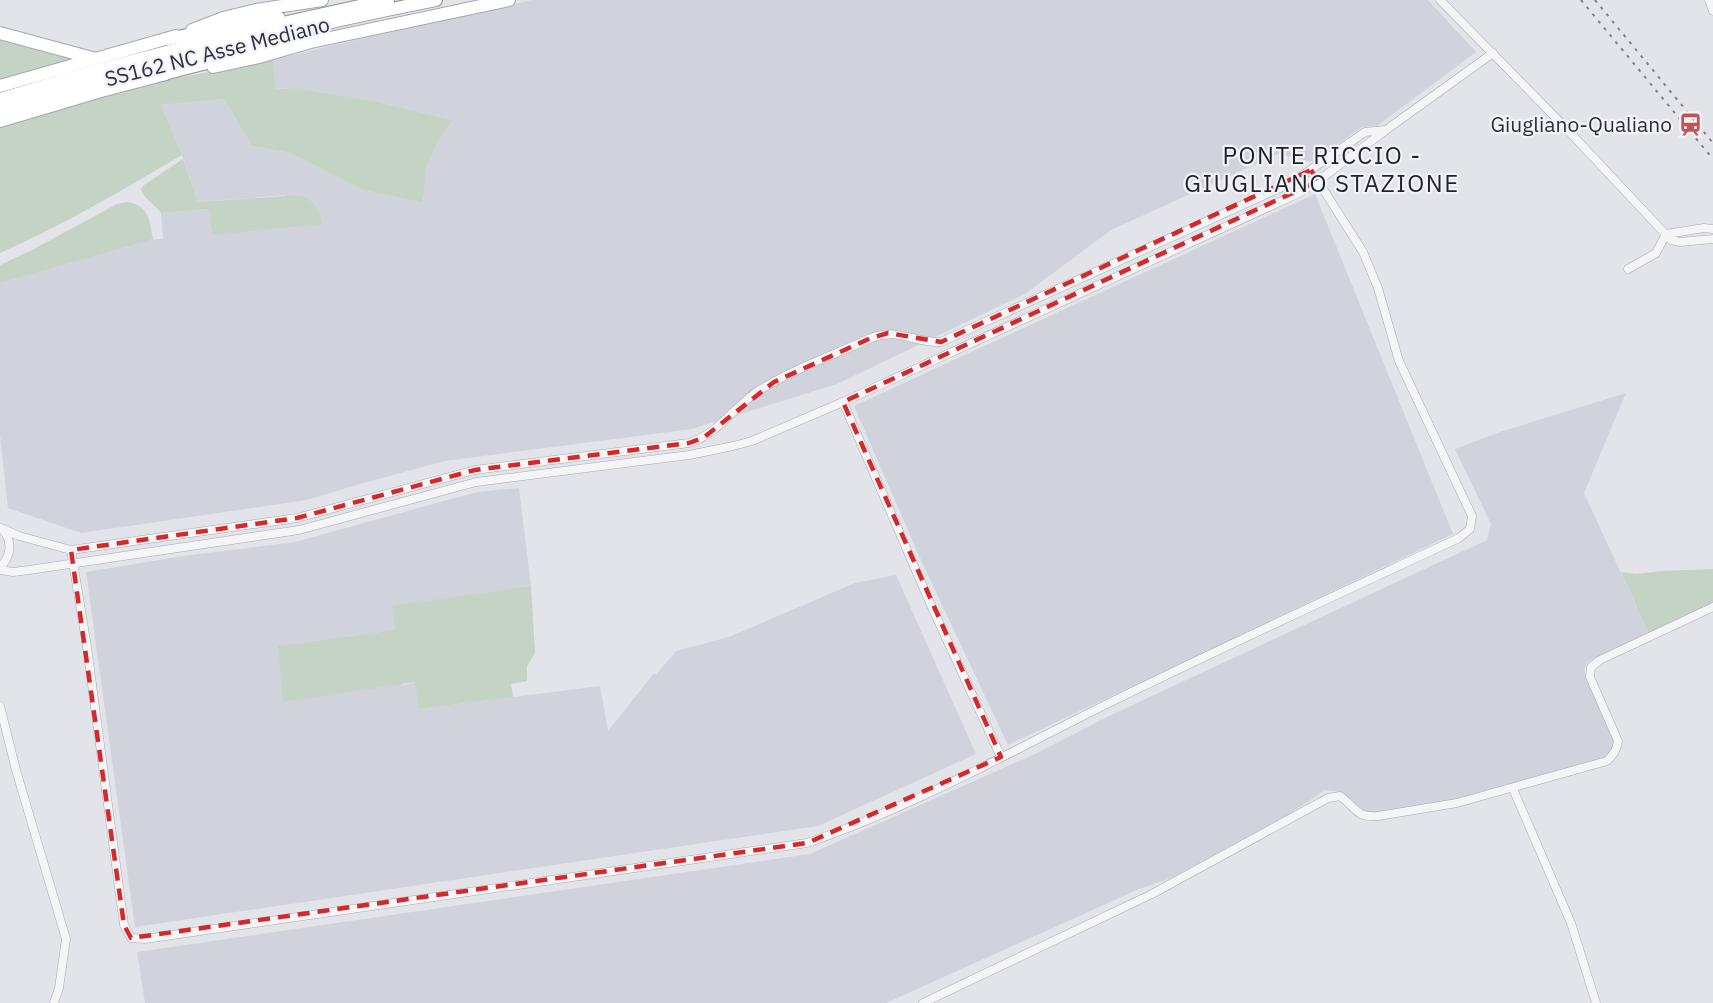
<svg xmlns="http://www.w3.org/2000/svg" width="1713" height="1003" font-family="'IBM Plex Sans',sans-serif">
<rect width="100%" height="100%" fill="#e2e4e9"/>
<g fill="#d0d3db">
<polygon points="532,0 1428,0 1476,52 1377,126 1362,127 1313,162 1278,154 1111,230 1025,294 837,384 692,429 445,461 356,485 307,500 81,533 8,508 0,435 0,283 146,240 163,239 161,213 209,209 212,235 287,195 198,202 182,155 161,105 224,99 252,146 290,153 363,190 423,203 427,165 437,143 453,120 377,102 297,88 274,89 261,65 273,60 326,47"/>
<polygon points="1315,194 1453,534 1008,745 920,558 854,406"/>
<polygon points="1626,393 1584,493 1649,634 1587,662 1584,670 1615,740 1612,751 1604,759 1457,801 1369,814 1361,811 1343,792 1325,790 1282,819 1171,878 1139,889 886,1003 145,1003 137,952 810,854 1035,754 1111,715 1487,540 1491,524 1455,449 1500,432"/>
<polygon points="519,488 531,586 392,607 395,630 279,646 404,685 416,682 419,709 600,686 608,731 654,673 656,675 676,651 729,637 855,583 896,575 976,754 818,826 135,927 86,572 183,556 295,542 477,492"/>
</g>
<g fill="#c5d3c4">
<polygon points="0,37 73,59 0,81"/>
<path d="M273,60L275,89L297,88L377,102L453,120L437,143L427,165L423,203L363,190L290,153L252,146L224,99L161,105L182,155C123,190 63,225 0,253V125L144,84Z"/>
<path d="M183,159L198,202L300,195C314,201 320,209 322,224L212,235L209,209L161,213C155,204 144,200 141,189L144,185Z"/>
<path d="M127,202C148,205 150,220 153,239L0,283V265L32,250L117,204Z"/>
<polygon points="1713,569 1713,603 1649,634 1621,572 1637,574 1662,571"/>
<polygon points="531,586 535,653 527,666 527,681 511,684 513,697 419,709 415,682 283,702 278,646 395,630 392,606"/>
</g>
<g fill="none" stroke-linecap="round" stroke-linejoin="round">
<defs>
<g id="minor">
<polyline points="1440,0 1562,124 1671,240 1680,242 1713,239"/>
<polyline points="1709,0 1713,11"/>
<polyline points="1386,130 1493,53"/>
<polyline points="1628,269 1656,253 1666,234 1704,228 1713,229"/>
<polyline points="843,402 930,603 1001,757"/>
<path d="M71,550L87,647L124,925L131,938L145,939L807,843C913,807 1012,751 1113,701C1227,645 1343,592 1459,538L1470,529L1472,516L1399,361L1378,288L1363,252L1311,170"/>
<path d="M0,567C11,557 13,542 3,530"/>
<path d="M0,570L13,572L29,570L299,530L476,482L689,455L733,446L752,441L843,402L1297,194L1318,181L1386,130L1365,132L1293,182L941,342C916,344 899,327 871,338C834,355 793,369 758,391C734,407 718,434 689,443L475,470L297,518L71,550L19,536L1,528"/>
<polyline points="0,706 16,770 66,939 59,988 54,1003"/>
<polyline points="1513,789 1571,923 1596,1003"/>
<path d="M923,1003L1152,894L1328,798L1340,796C1356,807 1355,818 1378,816L1457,803L1607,761C1613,755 1617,750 1618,741L1590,677L1591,667L1600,660L1713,607"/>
</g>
<g id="primary">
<polyline points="192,30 223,18 256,10 322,0"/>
<polyline points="0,33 96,59"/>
<polyline points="213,67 259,57 311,42 509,0"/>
<polyline points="0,86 176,36"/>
<polyline points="0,121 101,91 166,74"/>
</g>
<g id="trunk">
<polyline points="168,39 258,20 279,18"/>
<polyline points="156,76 238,55 279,42"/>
<path d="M0,99C128,60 258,27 388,0"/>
<path d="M0,109C143,66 289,29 436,0"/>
</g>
</defs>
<use href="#minor" stroke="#a7aab3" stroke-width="9"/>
<use href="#primary" stroke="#a2a7b4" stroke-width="14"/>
<use href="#trunk" stroke="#8b8f9f" stroke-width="14"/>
<use href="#minor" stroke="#f5f5f8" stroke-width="8"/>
<use href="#primary" stroke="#fff" stroke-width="12"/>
<use href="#trunk" stroke="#fff" stroke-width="12"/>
<g stroke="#7d8192" stroke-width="2" stroke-dasharray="3 6" stroke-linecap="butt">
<polyline points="1581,0 1713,159"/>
<polyline points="1595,0 1713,143"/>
</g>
</g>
<path fill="none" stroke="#d62828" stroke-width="4.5" stroke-dasharray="12 8" stroke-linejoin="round" d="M1311,170L1318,181L843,402L1001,757L807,843L131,938L124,925L71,550L297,518L475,470L689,443L703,438L774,382L871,338L888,333L941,342Z"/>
<defs>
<symbol id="station-bare" viewBox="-9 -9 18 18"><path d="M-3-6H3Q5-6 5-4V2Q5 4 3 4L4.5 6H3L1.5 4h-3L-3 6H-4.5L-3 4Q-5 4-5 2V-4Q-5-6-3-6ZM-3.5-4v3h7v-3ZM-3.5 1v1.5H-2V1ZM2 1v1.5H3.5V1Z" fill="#c55251" stroke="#f2f3f7" stroke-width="2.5" paint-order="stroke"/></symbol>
</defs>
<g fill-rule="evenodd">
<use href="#station-bare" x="1674" y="108" width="33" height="33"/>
</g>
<g text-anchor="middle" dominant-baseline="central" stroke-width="4.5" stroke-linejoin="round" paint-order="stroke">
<g font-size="21" fill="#2b3040" stroke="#f2f3f7">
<text transform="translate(217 51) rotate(-14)">SS162 NC Asse Mediano</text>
</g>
<g font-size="21" fill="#2b3040" stroke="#f2f3f7" text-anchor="end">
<text x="1672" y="124">Giugliano-Qualiano</text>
</g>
<g font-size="24" letter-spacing="1.5" fill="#1d2131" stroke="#f2f3f7">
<text x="1322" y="155">PONTE RICCIO -<tspan x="1322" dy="28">GIUGLIANO STAZIONE</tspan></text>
</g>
</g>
</svg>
